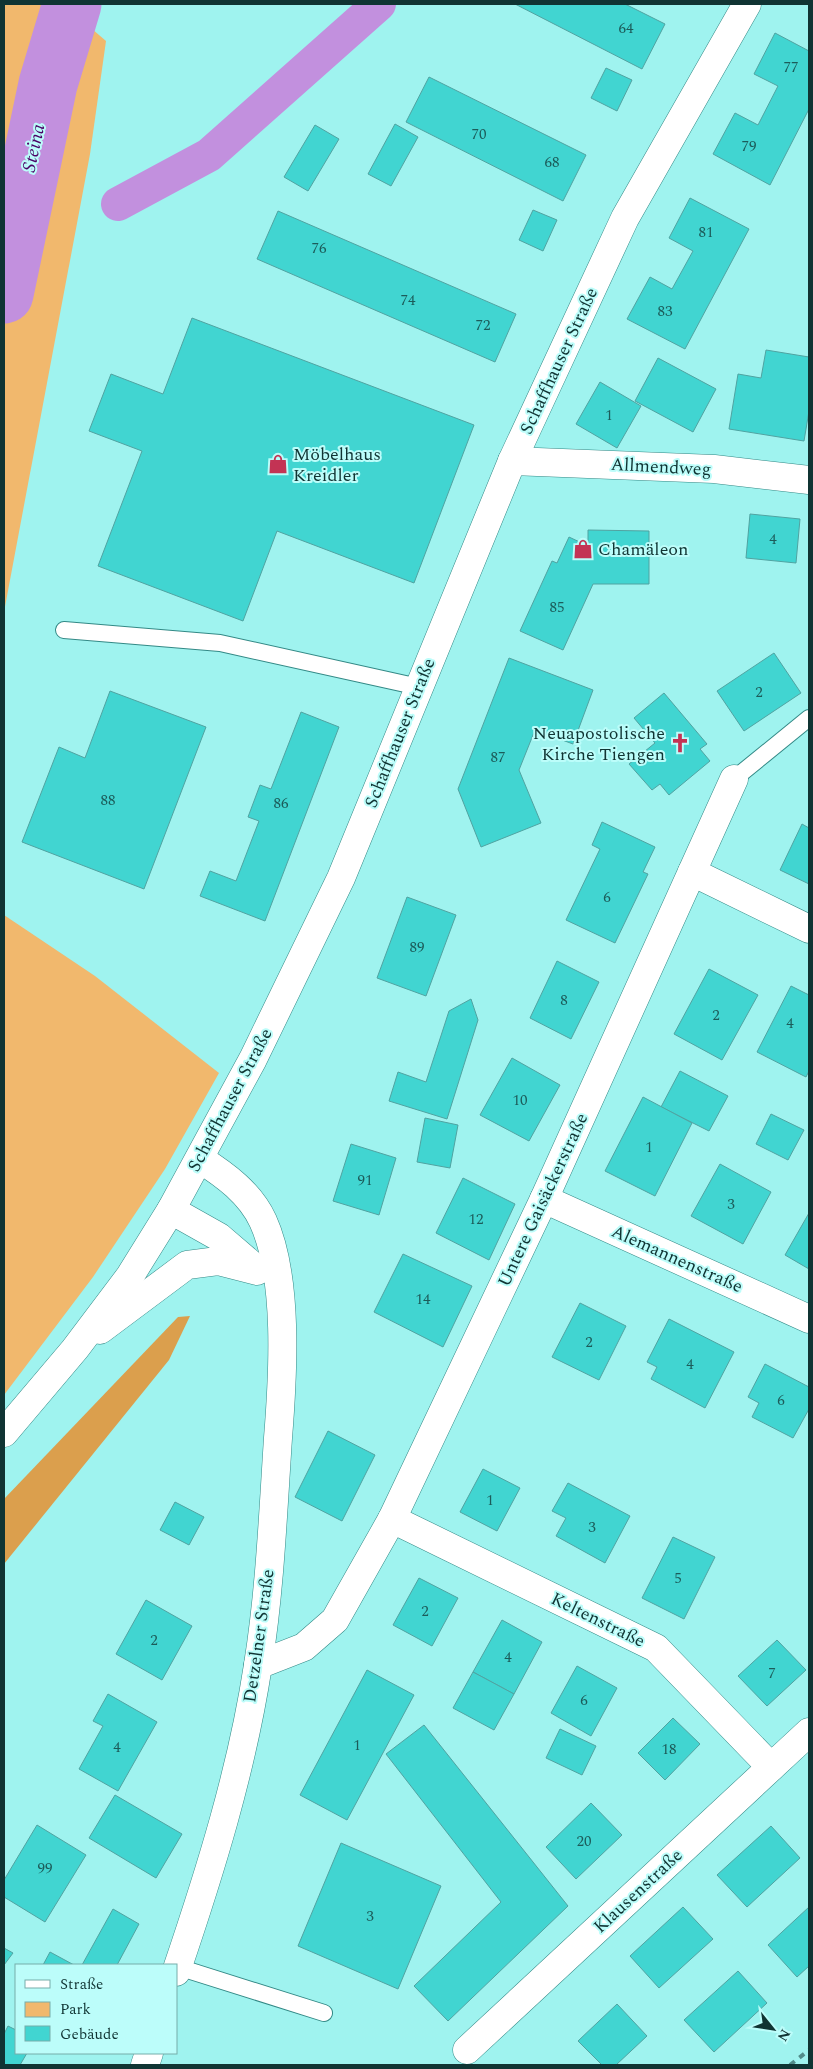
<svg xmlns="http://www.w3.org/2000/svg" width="813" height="2069" font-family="Spectral,serif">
<rect width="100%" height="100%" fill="#9ff3ef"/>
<g fill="#f1b86d">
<polygon points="4,4 63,4 106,41 90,154 4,612"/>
<polygon points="4,915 95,976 219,1073 165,1169 93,1277 4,1395"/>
</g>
<polygon fill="#db9f4d" points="190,1316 169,1360 4,1564 4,1499 178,1317"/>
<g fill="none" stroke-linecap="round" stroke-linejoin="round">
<polyline stroke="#c290de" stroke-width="34" points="118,204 209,155 379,4"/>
<polyline stroke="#c290de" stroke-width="59" points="4,294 48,84 72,4"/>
</g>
<g fill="#41d5d1" stroke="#50a3a1">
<polygon points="515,4 625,4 665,24 642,69"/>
<polygon points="775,33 809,51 809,109 770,185 713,154 735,113 758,125 778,86 754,74"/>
<polygon points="606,68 632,80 617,111 591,98"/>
<polygon points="429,77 586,155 563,201 406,122"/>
<polygon points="395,124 418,137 391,186 368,174"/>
<polygon points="315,125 339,139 308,191 284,177"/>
<polygon points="690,198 749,229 685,349 627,319 650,277 672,289 693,251 669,238"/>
<polygon points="533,210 557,220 543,251 519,240"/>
<polygon points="278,211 516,314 495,362 257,259"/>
<polygon points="192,318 474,425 414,583 277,531 243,621 98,566 142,451 89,431 111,374 163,394"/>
<polygon points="766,350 809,357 809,411 804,441 729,429 738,374 761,378"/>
<polygon points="658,358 716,389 693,432 635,401"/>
<polygon points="600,382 641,406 617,448 576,424"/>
<polygon points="750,514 800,519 796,563 746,558"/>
<polygon points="588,530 649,531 649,584 593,584 563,650 520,631 552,561 557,563 569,537 588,546"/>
<polygon points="774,653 801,693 744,731 717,691"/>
<polygon points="509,658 593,690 573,744 535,730 519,770 541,823 481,847 458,789"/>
<polygon points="110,691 206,727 144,889 22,842 59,747 85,758"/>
<polygon points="664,693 707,744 700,749 710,761 669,795 660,784 652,790 629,764 655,743 634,718"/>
<polygon points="301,712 339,727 265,921 200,896 210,871 236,881 259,821 248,817 260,785 271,789"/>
<polygon points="602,822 655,847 643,872 648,874 615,943 566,920 600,849 592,845"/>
<polygon points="802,824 809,828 809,884 780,870"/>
<polygon points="407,897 456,915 426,996 377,978"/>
<polygon points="557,961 599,982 571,1039 530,1018"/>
<polygon points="709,969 758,995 722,1060 674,1034"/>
<polygon points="791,986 809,995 809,1071 806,1077 757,1052"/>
<polygon points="471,999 478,1020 447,1119 389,1101 398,1072 426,1082 449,1011"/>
<polygon points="512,1058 560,1085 529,1141 480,1115"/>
<polygon points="680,1071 728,1096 709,1131 661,1107"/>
<polygon points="643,1097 692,1123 655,1196 605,1171"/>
<polygon points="771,1114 804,1130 788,1160 756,1144"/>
<polygon points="425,1118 458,1125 450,1168 417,1162"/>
<polygon points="351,1144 396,1158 379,1215 333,1201"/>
<polygon points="720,1164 771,1192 743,1244 691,1216"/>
<polygon points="463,1178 515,1204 489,1260 436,1233"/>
<polygon points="809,1213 809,1269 785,1255"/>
<polygon points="403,1254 472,1286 443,1347 374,1312"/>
<polygon points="580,1303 626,1326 599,1380 552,1357"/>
<polygon points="669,1319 734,1352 705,1408 651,1379 657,1367 647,1362"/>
<polygon points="765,1364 809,1387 809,1409 793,1438 752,1417 759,1403 748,1397"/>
<polygon points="328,1431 375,1455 342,1521 295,1497"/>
<polygon points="483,1469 520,1488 497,1531 460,1512"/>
<polygon points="568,1483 630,1516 605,1563 556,1536 566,1518 552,1511"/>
<polygon points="175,1502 204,1517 189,1545 160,1530"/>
<polygon points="673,1537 715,1557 684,1619 642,1598"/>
<polygon points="419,1578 458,1598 432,1646 393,1625"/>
<polygon points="146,1600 192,1626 162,1680 116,1654"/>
<polygon points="502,1620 542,1642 514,1694 473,1672"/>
<polygon points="777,1640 806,1670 767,1706 738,1676"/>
<polygon points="577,1666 617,1688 591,1736 551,1713"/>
<polygon points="367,1670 414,1695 347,1820 300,1795"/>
<polygon points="473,1672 514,1694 494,1730 453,1708"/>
<polygon points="108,1694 157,1722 118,1791 79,1769 103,1726 93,1721"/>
<polygon points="673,1718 700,1744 665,1780 638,1753"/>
<polygon points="424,1725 568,1906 448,2021 414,1986 501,1902 386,1754"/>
<polygon points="560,1729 596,1746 582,1775 546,1758"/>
<polygon points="115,1795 182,1834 156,1878 89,1838"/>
<polygon points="591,1803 622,1835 576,1879 546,1847"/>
<polygon points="37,1825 86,1855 45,1922 4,1897 4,1880"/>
<polygon points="771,1826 800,1858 747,1907 717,1875"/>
<polygon points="341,1843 441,1886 398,1989 298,1946"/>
<polygon points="683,1907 713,1939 659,1988 630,1956"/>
<polygon points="809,1907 809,1966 797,1977 768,1945"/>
<polygon points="113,1909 139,1924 117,1965 82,1965"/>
<polygon points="4,1948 13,1953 4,1965"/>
<polygon points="50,1952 74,1965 43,1965"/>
<polygon points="738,1971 767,2003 714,2052 684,2020"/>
<polygon points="617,2004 647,2036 616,2065 602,2065 578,2041"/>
<polygon points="8,2026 16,2030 16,2053 27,2053 20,2065 4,2065 4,2034"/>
</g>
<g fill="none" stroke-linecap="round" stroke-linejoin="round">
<defs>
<g id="lane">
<polyline points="64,630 220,643 419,687"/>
<polyline points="734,779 809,718"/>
<polyline points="178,1967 324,2013"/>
</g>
<g id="street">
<polyline points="512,461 714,469 809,480"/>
<polyline points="692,872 809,929"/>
<polyline points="544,1199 809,1319"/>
<polyline points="392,1519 656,1648 771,1767"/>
<polyline points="258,1665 304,1647 335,1620 392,1519 544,1199 734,779"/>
<polyline points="467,2050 809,1732"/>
</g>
<g id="secondary">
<polyline points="171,1210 219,1237 254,1267"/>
<polyline points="100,1330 187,1265 218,1261 257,1271"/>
<polyline points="4,1433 75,1349 130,1276 171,1210 253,1059 341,878 512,461 625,218 747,4"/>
<path d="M176,1972C210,1872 242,1770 258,1665C270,1590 273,1513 278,1438C283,1376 289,1278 263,1221C250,1193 225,1175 200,1159"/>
<polyline points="145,2065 149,2053"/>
</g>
</defs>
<use href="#lane" stroke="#338986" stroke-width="18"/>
<use href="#street" stroke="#338986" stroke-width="29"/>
<use href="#secondary" stroke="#338986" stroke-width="29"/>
<use href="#lane" stroke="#fff" stroke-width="16"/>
<use href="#street" stroke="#fff" stroke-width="28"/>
<use href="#secondary" stroke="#fff" stroke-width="28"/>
<polyline stroke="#528c8a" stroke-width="4" stroke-dasharray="6 6" stroke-linecap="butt" points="790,2065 809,2050"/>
</g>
<defs>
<symbol id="shop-bare" viewBox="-9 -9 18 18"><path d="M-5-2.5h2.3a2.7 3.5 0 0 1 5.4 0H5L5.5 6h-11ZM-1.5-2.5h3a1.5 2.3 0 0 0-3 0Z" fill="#c33354" stroke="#bcfdfa" stroke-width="2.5" paint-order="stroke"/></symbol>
<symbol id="church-bare" viewBox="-9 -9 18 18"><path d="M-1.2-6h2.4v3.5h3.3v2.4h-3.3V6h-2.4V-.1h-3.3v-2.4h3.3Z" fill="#c33354" stroke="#bcfdfa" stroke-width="2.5" paint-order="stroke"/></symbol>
</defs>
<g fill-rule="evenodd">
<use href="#shop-bare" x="264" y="450" width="28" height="28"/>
<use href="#shop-bare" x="569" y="535" width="28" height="28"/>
<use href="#church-bare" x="666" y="729" width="28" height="28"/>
</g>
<g text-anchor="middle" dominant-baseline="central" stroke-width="4" stroke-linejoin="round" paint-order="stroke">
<g font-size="15" fill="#1c5c5a">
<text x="626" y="28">64</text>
<text x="791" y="67">77</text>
<text x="479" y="134">70</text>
<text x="749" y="146">79</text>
<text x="552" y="162">68</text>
<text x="706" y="232">81</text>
<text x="319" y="248">76</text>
<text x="408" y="300">74</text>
<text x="665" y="311">83</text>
<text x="483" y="325">72</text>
<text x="609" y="415">1</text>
<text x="773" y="539">4</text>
<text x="557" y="607">85</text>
<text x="759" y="692">2</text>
<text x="498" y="757">87</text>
<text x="108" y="800">88</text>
<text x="281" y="803">86</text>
<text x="607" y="897">6</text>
<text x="417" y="947">89</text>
<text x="564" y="1000">8</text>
<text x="716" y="1015">2</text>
<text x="790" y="1023">4</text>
<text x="520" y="1100">10</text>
<text x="649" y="1147">1</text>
<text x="365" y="1180">91</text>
<text x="731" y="1204">3</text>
<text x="476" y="1219">12</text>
<text x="423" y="1299">14</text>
<text x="589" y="1342">2</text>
<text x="690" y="1364">4</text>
<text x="781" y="1400">6</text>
<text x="490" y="1500">1</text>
<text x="592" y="1527">3</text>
<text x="678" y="1578">5</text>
<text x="425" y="1611">2</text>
<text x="154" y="1640">2</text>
<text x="508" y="1657">4</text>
<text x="772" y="1673">7</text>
<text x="584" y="1700">6</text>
<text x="357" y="1745">1</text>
<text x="117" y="1747">4</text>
<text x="669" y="1749">18</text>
<text x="584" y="1841">20</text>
<text x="45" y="1868">99</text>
<text x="370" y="1916">3</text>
</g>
<g font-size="18" fill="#103433" stroke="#bcfdfa">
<text transform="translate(559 361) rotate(-65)">Schaffhauser Straße</text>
<text transform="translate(661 467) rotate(3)">Allmendweg</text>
<text transform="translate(400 733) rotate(-68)">Schaffhauser Straße</text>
<text transform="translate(230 1100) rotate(-62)">Schaffhauser Straße</text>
<text transform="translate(543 1200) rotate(-65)">Untere Gaisäckerstraße</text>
<text transform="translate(677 1259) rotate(24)">Alemannenstraße</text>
<text transform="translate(598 1620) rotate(26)">Keltenstraße</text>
<text transform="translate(259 1636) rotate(-82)">Detzelner Straße</text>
<text transform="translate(638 1891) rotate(-43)">Klausenstraße</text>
</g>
<g font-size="18" fill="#103433" stroke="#bcfdfa" text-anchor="start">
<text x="293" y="454">Möbelhaus<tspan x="293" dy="21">Kreidler</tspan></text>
<text x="598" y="549">Chamäleon</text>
<text x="665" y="733" text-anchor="end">Neuapostolische<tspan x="665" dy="21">Kirche Tiengen</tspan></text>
</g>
<g font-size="19" font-style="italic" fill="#4a0466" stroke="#bcfdfa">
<text transform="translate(34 148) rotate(-78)">Steina</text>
</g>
</g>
<rect width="813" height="2069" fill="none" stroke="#103433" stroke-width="10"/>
<rect x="15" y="1964" width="162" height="90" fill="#bcfdfa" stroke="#77adaa"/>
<rect x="25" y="1980" width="25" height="8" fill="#ffffff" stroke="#77adaa"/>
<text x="60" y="1989" font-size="15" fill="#103433">Straße</text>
<rect x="25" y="2002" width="25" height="15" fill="#f1b86d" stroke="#77adaa"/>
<text x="60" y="2014" font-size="15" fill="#103433">Park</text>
<rect x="25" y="2026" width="25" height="15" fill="#41d5d1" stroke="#77adaa"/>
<text x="60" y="2039" font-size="15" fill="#103433">Gebäude</text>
<g transform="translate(773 2029) rotate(120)" stroke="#bcfdfa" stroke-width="4" paint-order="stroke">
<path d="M0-4L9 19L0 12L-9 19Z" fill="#103433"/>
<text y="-8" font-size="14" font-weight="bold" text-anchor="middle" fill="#103433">N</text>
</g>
</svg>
